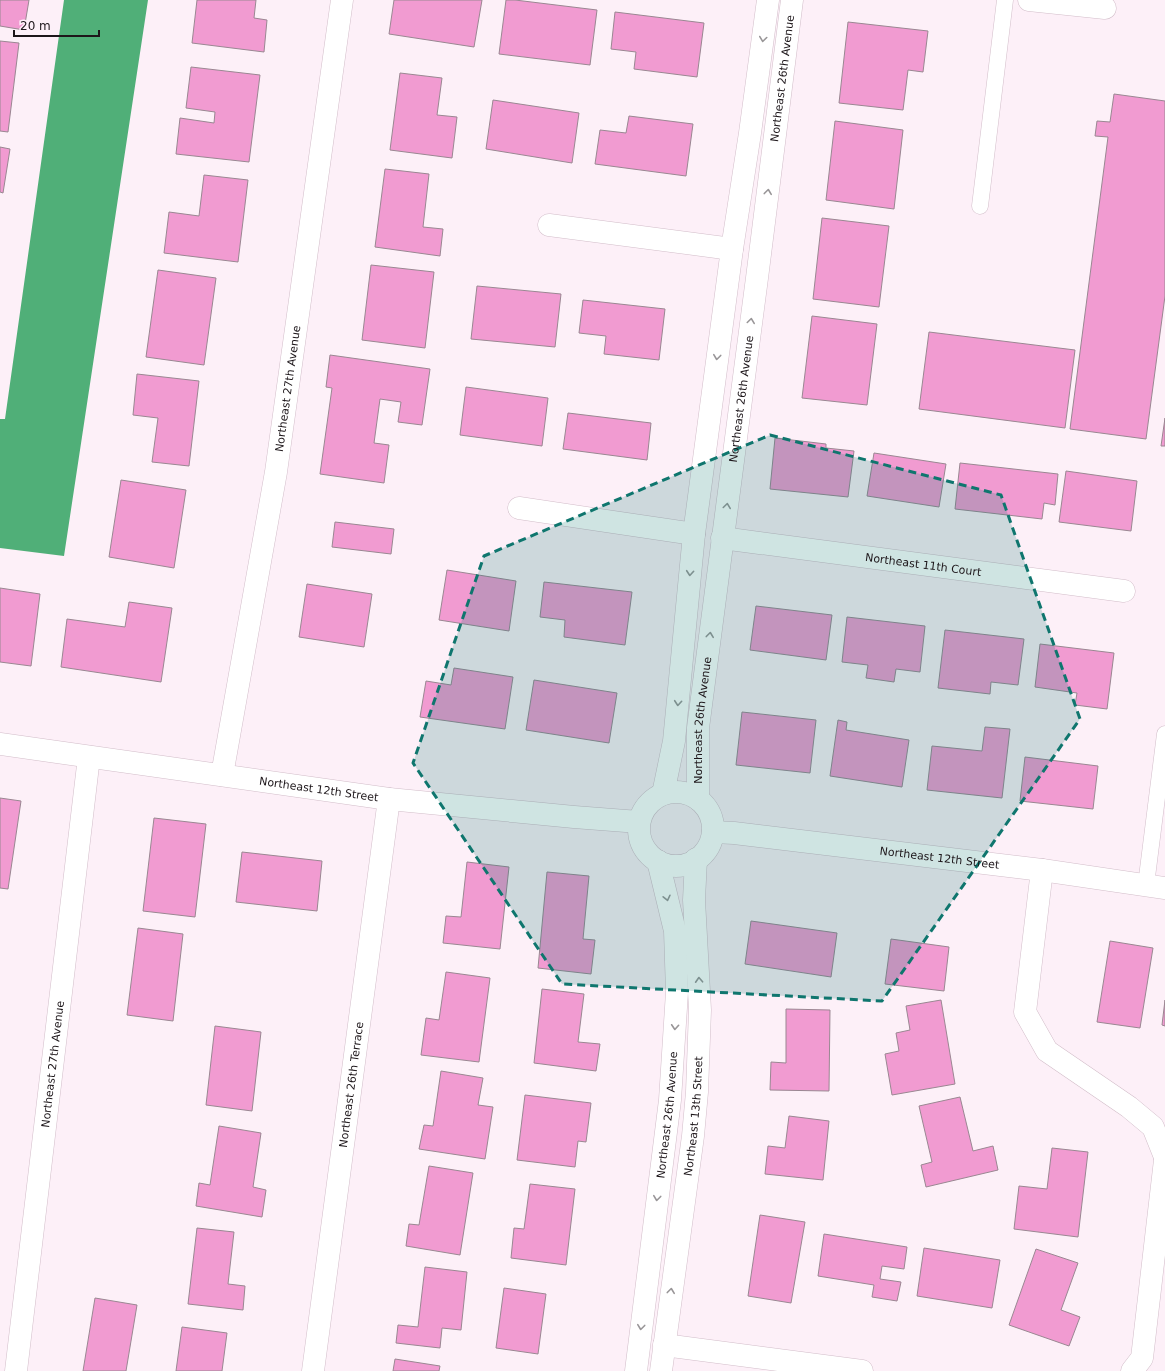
<svg xmlns="http://www.w3.org/2000/svg" width="1165" height="1371" font-family="'DejaVu Sans',sans-serif">
<rect width="100%" height="100%" fill="#fdf0f8"/>
<polygon fill="#50af78" points="64,0 148,0 64,556 0,548 0,419 5,419"/>
<g fill="#f19bd1" stroke="#9a8792">
<polygon points="0,0 29,0 24,30 0,26"/>
<polygon points="197,0 256,0 254,18 267,20 264,52 192,43"/>
<polygon points="394,0 482,0 474,47 389,34"/>
<polygon points="506,0 515,0 597,10 590,65 499,54"/>
<polygon points="615,12 704,23 697,77 634,69 636,52 611,49"/>
<polygon points="848,22 928,31 923,72 908,70 903,110 839,103"/>
<polygon points="0,41 19,43 8,132 0,131"/>
<polygon points="191,67 260,75 249,162 176,154 180,118 214,123 215,112 186,108"/>
<polygon points="400,73 442,78 437,115 457,117 452,158 390,150"/>
<polygon points="1114,94 1165,101 1165,296 1146,439 1070,429 1108,137 1095,136 1097,121 1110,122"/>
<polygon points="493,100 579,113 572,163 486,149"/>
<polygon points="629,116 693,124 686,176 595,164 600,130 626,133"/>
<polygon points="835,121 903,130 894,209 826,200"/>
<polygon points="0,147 10,149 3,193 0,192"/>
<polygon points="385,169 429,174 423,227 443,229 440,256 375,247"/>
<polygon points="204,175 248,180 238,262 164,253 169,212 199,216"/>
<polygon points="822,218 889,226 879,307 813,299"/>
<polygon points="371,265 434,272 425,348 362,340"/>
<polygon points="158,270 216,278 204,365 146,357"/>
<polygon points="477,286 561,294 555,347 471,339"/>
<polygon points="583,300 665,309 659,360 604,354 606,336 579,333"/>
<polygon points="812,316 877,324 867,405 802,398"/>
<polygon points="929,332 1075,350 1065,428 919,409"/>
<polygon points="330,355 430,369 422,425 398,422 401,402 380,399 374,443 389,445 384,483 320,474 332,388 326,387"/>
<polygon points="137,374 199,381 189,466 152,462 158,418 133,415"/>
<polygon points="466,387 548,398 542,446 460,435"/>
<polygon points="568,413 651,423 647,460 563,449"/>
<polygon points="1165,418 1165,446 1161,446"/>
<polygon points="775,438 826,444 826,448 854,451 848,497 770,489"/>
<polygon points="874,453 946,464 939,507 867,496"/>
<polygon points="960,463 1058,474 1055,505 1044,503 1042,519 955,509"/>
<polygon points="1066,471 1137,481 1131,531 1059,522"/>
<polygon points="121,480 186,490 174,568 109,557"/>
<polygon points="335,522 394,529 391,554 332,547"/>
<polygon points="447,570 516,581 509,631 439,620"/>
<polygon points="544,582 632,592 625,645 564,637 565,620 540,617"/>
<polygon points="307,584 372,594 364,647 299,637"/>
<polygon points="0,588 40,594 31,666 0,662"/>
<polygon points="129,602 172,608 161,682 61,667 67,619 125,627"/>
<polygon points="756,606 832,615 826,660 750,650"/>
<polygon points="847,617 925,626 920,672 896,669 894,682 866,678 868,665 842,662"/>
<polygon points="945,630 1024,639 1018,685 991,682 990,694 938,688"/>
<polygon points="1040,644 1114,653 1107,709 1075,705 1077,693 1035,687"/>
<polygon points="454,668 513,677 505,729 420,717 426,681 451,685"/>
<polygon points="534,680 617,693 609,743 526,730"/>
<polygon points="742,712 816,720 810,773 736,765"/>
<polygon points="838,720 847,722 846,730 909,740 902,787 830,776"/>
<polygon points="985,727 1010,729 1002,798 927,790 932,746 982,751"/>
<polygon points="1025,757 1098,766 1093,809 1020,801"/>
<polygon points="0,798 21,801 8,889 0,888"/>
<polygon points="154,818 206,824 195,917 143,911"/>
<polygon points="242,852 322,861 317,911 236,902"/>
<polygon points="467,862 509,867 500,949 443,943 446,916 461,917"/>
<polygon points="547,872 589,876 583,939 595,940 591,974 538,968"/>
<polygon points="751,921 837,933 831,977 745,964"/>
<polygon points="138,928 183,934 173,1021 127,1015"/>
<polygon points="891,939 949,947 944,991 885,984"/>
<polygon points="1110,941 1153,948 1140,1028 1097,1022"/>
<polygon points="446,972 490,978 479,1062 421,1055 426,1018 439,1020"/>
<polygon points="542,989 584,994 578,1042 600,1044 596,1071 534,1063"/>
<polygon points="941,1000 955,1084 892,1095 885,1054 899,1051 896,1033 910,1030 906,1006"/>
<polygon points="1165,1000 1165,1026 1162,1025"/>
<polygon points="786,1009 830,1010 829,1091 770,1090 771,1062 786,1063"/>
<polygon points="215,1026 261,1032 252,1111 206,1105"/>
<polygon points="441,1071 483,1078 478,1105 493,1107 485,1159 419,1149 424,1125 433,1126"/>
<polygon points="525,1095 591,1103 586,1142 578,1141 575,1167 517,1160"/>
<polygon points="960,1097 973,1151 993,1146 998,1170 926,1187 921,1165 932,1162 919,1106"/>
<polygon points="789,1116 829,1121 823,1180 765,1174 768,1146 785,1148"/>
<polygon points="219,1126 261,1133 253,1187 266,1190 262,1217 196,1206 199,1183 210,1185"/>
<polygon points="1052,1148 1088,1152 1078,1237 1014,1229 1019,1186 1047,1189"/>
<polygon points="429,1166 473,1173 460,1255 406,1246 409,1224 419,1225"/>
<polygon points="530,1184 575,1189 566,1265 511,1258 514,1228 524,1229"/>
<polygon points="760,1215 805,1222 791,1303 748,1296"/>
<polygon points="197,1228 234,1232 228,1284 245,1286 243,1310 188,1304"/>
<polygon points="824,1234 907,1247 904,1269 882,1266 880,1279 901,1282 897,1301 872,1297 874,1285 818,1276"/>
<polygon points="924,1248 1000,1260 992,1308 917,1296"/>
<polygon points="1036,1249 1078,1263 1061,1310 1080,1317 1069,1346 1009,1325"/>
<polygon points="425,1267 467,1272 461,1330 442,1328 440,1348 396,1343 398,1325 418,1327"/>
<polygon points="504,1288 546,1294 538,1354 496,1348"/>
<polygon points="95,1298 137,1305 126,1371 83,1371"/>
<polygon points="182,1327 227,1333 222,1371 176,1371"/>
<polygon points="395,1359 440,1366 439,1371 393,1371"/>
</g>
<g fill="none" stroke-linecap="round" stroke-linejoin="round">
<defs>
<g id="lane">
<polyline points="980,206 1005,0"/>
<polyline points="1146,885 1165,734"/>
</g>
<g id="street">
<polyline points="1029,0 1105,8"/>
<polyline points="549,225 732,249"/>
<polyline points="519,508 694,534"/>
<path id="s1" d="M722,538L1124,591"/>
<path id="s2" d="M0,744L389,799L574,817L639,822"/>
<path id="s3" d="M222,775L276,472L342,0"/>
<path id="s4" d="M713,832L734,833L1042,870L1165,888"/>
<polyline points="1042,870 1025,1012 1047,1051 1129,1107 1153,1127 1165,1157"/>
<polyline points="664,1345 862,1371"/>
<path id="s5" d="M16,1371L89,757"/>
<path id="s6" d="M313,1371L389,799"/>
<polyline points="1132,1371 1142,1358 1165,1160"/>
</g>
<g id="secondary">
<circle cx="676" cy="829" r="37"/>
<polyline points="663,794 674,741 694,534 732,249 750,133 768,0"/>
<path id="s7" d="M698,799V728L757,278L792,0"/>
<path id="s8" d="M636,1371L670,1100L677,992L675,931L658,861"/>
<path id="s9" d="M661,1371L693,1136L697,1092L700,1010L694,900L696,859"/>
</g>
</defs>
<use href="#lane" stroke="#d2bdc9" stroke-width="17"/>
<use href="#street" stroke="#d2bdc9" stroke-width="23"/>
<use href="#secondary" stroke="#d2bdc9" stroke-width="23"/>
<use href="#lane" stroke="#fff" stroke-width="16"/>
<use href="#street" stroke="#fff" stroke-width="22"/>
<use href="#secondary" stroke="#fff" stroke-width="22"/>
</g>
<defs><path id="oneway-chevron" d="M-2-3.5L2.5 0L-2 3.5" fill="none" stroke-width="1.6" stroke-linecap="round" stroke-linejoin="round"/></defs>
<g stroke="#999698">
<use href="#oneway-chevron" transform="translate(763 39) rotate(98)"/>
<use href="#oneway-chevron" transform="translate(768 192) rotate(-83)"/>
<use href="#oneway-chevron" transform="translate(751 321) rotate(-82)"/>
<use href="#oneway-chevron" transform="translate(717 357) rotate(97)"/>
<use href="#oneway-chevron" transform="translate(727 506) rotate(-82)"/>
<use href="#oneway-chevron" transform="translate(690 573) rotate(95)"/>
<use href="#oneway-chevron" transform="translate(710 635) rotate(-83)"/>
<use href="#oneway-chevron" transform="translate(678 703) rotate(95)"/>
<use href="#oneway-chevron" transform="translate(667 898) rotate(77)"/>
<use href="#oneway-chevron" transform="translate(699 980) rotate(-93)"/>
<use href="#oneway-chevron" transform="translate(675 1027) rotate(94)"/>
<use href="#oneway-chevron" transform="translate(657 1198) rotate(97)"/>
<use href="#oneway-chevron" transform="translate(671 1291) rotate(-83)"/>
<use href="#oneway-chevron" transform="translate(641 1327) rotate(97)"/>
</g>
<path fill="#0f766e" fill-opacity="0.2" stroke="#0f766e" stroke-width="3" stroke-dasharray="8 5" stroke-linejoin="round" d="M770,435L1001,495L1080,719L882,1001L562,984L413,763L484,556Z"/>
<g text-anchor="middle" dominant-baseline="central" stroke-width="3.5" stroke-linejoin="round" paint-order="stroke">
<g font-size="11" fill="#1d161a" stroke="#fdf0f8">
<text stroke="none"><textPath href="#s7" startOffset="726">Northeast 26th Avenue</textPath></text>
<text stroke="none"><textPath href="#s3" startOffset="392">Northeast 27th Avenue</textPath></text>
<text stroke="none"><textPath href="#s7" startOffset="403">Northeast 26th Avenue</textPath></text>
<text stroke="none"><textPath href="#s1" startOffset="203">Northeast 11th Court</textPath></text>
<text stroke="none"><textPath href="#s7" startOffset="79">Northeast 26th Avenue</textPath></text>
<text stroke="none"><textPath href="#s2" startOffset="322">Northeast 12th Street</textPath></text>
<text stroke="none"><textPath href="#s4" startOffset="228">Northeast 12th Street</textPath></text>
<text stroke="none"><textPath href="#s5" startOffset="309">Northeast 27th Avenue</textPath></text>
<text stroke="none"><textPath href="#s6" startOffset="289">Northeast 26th Terrace</textPath></text>
<text stroke="none"><textPath href="#s8" startOffset="258">Northeast 26th Avenue</textPath></text>
<text stroke="none"><textPath href="#s9" startOffset="257">Northeast 13th Street</textPath></text>
</g>
</g>
<path d="M14 30v6h85v-6" fill="none" stroke="#1d161a" stroke-width="2"/>
<text x="20" y="30" font-size="12" fill="#1d161a" stroke="#fdf0f8" stroke-width="3" paint-order="stroke">20 m</text>
</svg>
